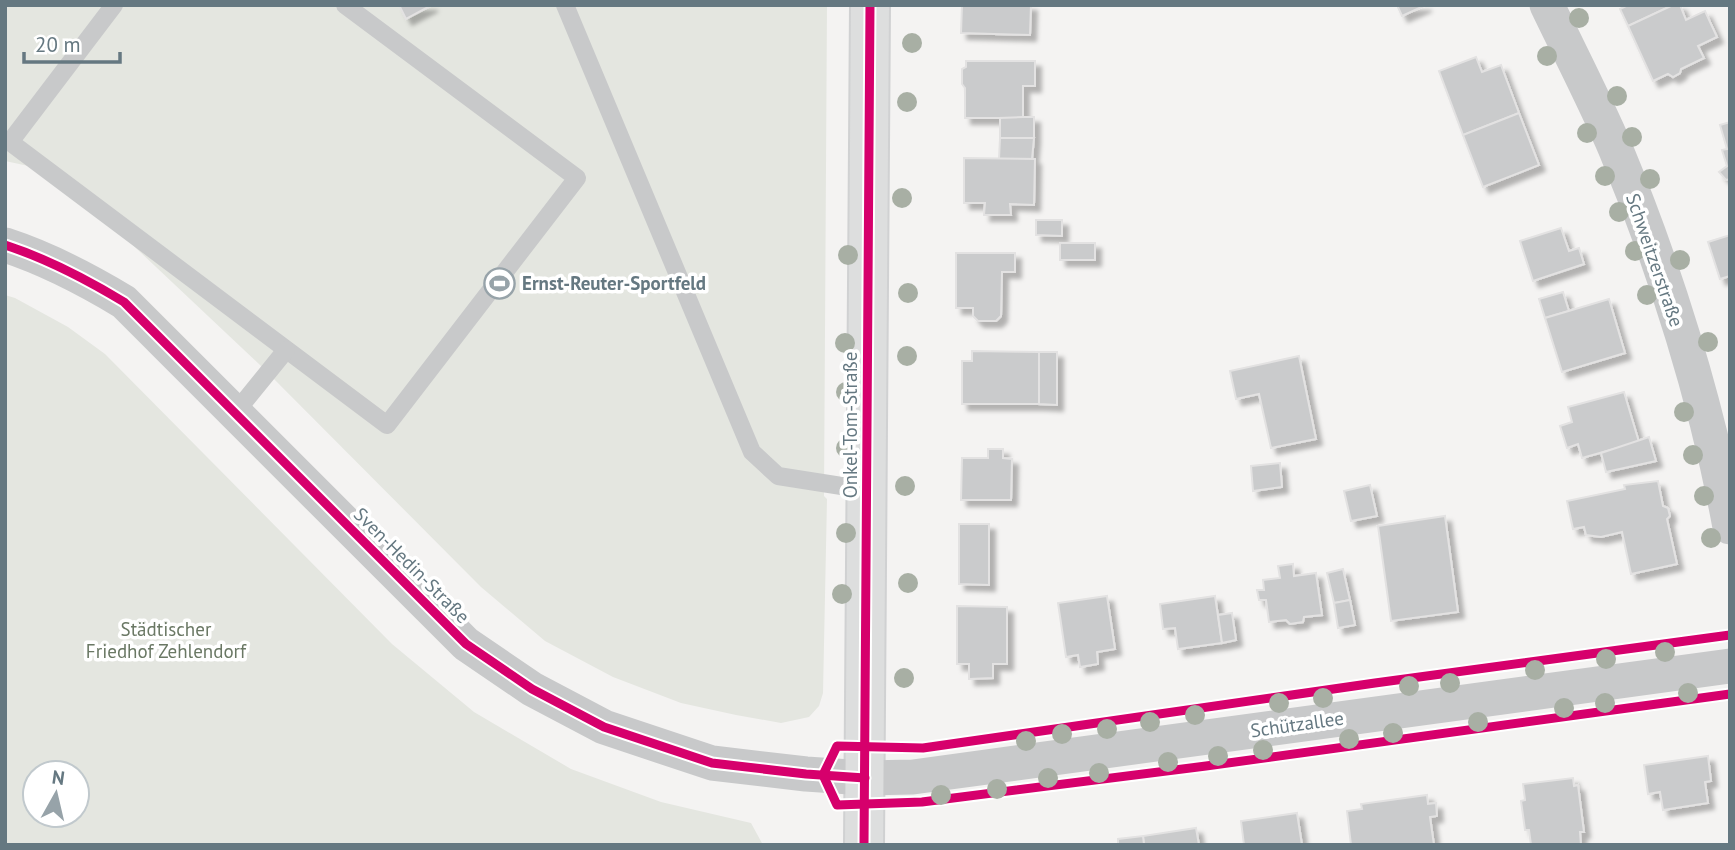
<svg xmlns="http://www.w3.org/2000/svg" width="1735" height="850" font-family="'PT Sans',sans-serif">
<defs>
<filter id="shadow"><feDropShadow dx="6" dy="6" stdDeviation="2" flood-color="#0004"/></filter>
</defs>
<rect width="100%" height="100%" fill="#f4f3f2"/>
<g fill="#e4e6e0" fill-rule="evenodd">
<polygon points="5,5 827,5 824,496 827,499 823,693 819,706 809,717 781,723 736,715 681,703 613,677 545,641 481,587 260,365 86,201 38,168 5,161"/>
<path d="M5,295L15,298L68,327L105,354L392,644L474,712L571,769L661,802L751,823L763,845H5ZM77,773V815H35V773Z"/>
</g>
<g fill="#cacbcc" stroke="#e3e2e2" stroke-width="2" filter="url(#shadow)">
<polygon points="399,5 432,5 406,19"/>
<polygon points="962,5 1031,5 1030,35 961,33"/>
<polygon points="1397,5 1426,5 1402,16"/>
<polygon points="1628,5 1673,5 1628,26 1620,9"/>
<polygon points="1673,5 1680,5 1686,20 1705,11 1717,37 1698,46 1704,58 1681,69 1680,73 1673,77 1668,74 1653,81 1628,26"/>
<polygon points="1476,57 1482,72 1501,65 1519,113 1463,135 1439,71"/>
<polygon points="966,61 1035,61 1035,86 1023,86 1023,118 965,118 965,88 962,84 962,69 966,67"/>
<polygon points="1519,113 1539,165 1483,187 1463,135"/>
<polygon points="1023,117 1034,117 1034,138 1000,138 1000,118"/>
<polygon points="1730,122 1730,179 1726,180 1719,172 1727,166 1722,150 1727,149 1720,125"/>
<polygon points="1000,138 1034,138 1032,159 999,159"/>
<polygon points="964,158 1035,159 1034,205 1010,204 1011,215 984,215 985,203 964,203"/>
<polygon points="1036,220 1062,220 1062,236 1036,235"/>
<polygon points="1561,228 1569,251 1579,248 1584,264 1533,281 1520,241"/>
<polygon points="1730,235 1730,276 1720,279 1708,242"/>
<rect x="1060" y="243" width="35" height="17"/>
<polygon points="956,253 1015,253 1015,272 1002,272 1001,316 996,321 978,321 973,316 973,308 956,308"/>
<polygon points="1563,292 1569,311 1545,318 1539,299"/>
<polygon points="1609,299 1625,353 1562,372 1545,318"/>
<polygon points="972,351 1039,352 1039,404 962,404 962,361 972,361"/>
<polygon points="1039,352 1057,352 1057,405 1039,404"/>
<polygon points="1299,356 1316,439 1271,448 1259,394 1236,399 1230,371"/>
<polygon points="1624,392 1639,442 1582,458 1578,444 1567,448 1560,426 1572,422 1568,407"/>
<polygon points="1649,437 1656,461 1606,472 1601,453"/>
<polygon points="988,449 1003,449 1003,458 1012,459 1011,500 961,500 962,458 988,458"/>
<polygon points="1280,463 1282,487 1253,491 1251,466"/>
<polygon points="1658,481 1663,506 1668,508 1670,516 1667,519 1677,564 1631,574 1622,532 1601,537 1586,535 1584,527 1573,529 1567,501 1625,489 1624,485"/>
<polygon points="1370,485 1377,516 1351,521 1344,491"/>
<polygon points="1445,516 1458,612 1391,621 1378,526"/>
<polygon points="959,524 989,524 989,585 959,584"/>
<polygon points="1293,564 1294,576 1316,573 1322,615 1304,617 1303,622 1290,624 1286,620 1269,622 1266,600 1259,600 1257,590 1264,590 1263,580 1280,578 1278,566"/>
<polygon points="1343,569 1350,600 1334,603 1327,573"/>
<polygon points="1107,596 1115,649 1097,652 1098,664 1080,667 1078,655 1066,657 1058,603"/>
<polygon points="1215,596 1222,643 1178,649 1175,628 1163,629 1160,604"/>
<polygon points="1350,600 1355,625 1338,628 1334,603"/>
<polygon points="957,606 1007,607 1007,664 993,664 993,678 969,679 969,664 957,664"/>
<polygon points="1232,613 1236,640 1222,643 1218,615"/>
<polygon points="1708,756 1711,781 1705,782 1708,803 1663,810 1660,792 1648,794 1644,765"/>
<polygon points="1573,778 1574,786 1578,785 1584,832 1580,832 1581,845 1531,845 1529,830 1525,830 1521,801 1525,800 1523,784"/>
<polygon points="1427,795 1428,804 1436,803 1437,816 1430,817 1434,845 1351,845 1347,811 1362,809 1361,804"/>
<polygon points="1297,813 1302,845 1244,845 1241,821"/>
<polygon points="1196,828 1199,845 1206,845 1144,845 1143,836"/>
<polygon points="1143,836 1144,845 1118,845 1118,839"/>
</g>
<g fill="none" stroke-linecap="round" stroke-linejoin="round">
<defs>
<polyline id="secondary" points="864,845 870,5"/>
</defs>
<use href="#secondary" stroke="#d0d1d2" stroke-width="42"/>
<g stroke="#c8c9ca" stroke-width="18">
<polyline points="114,5 10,142 387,425 577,178 345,5"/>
<polyline points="565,5 752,452 778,476 867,490"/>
<polyline points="235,413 286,350"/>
</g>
<g stroke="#c8c9ca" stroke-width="35">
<path d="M1547,5C1570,53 1595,101 1616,150C1665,268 1707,402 1730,527"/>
<path d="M5,245C48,259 86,279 124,302L466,644L532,689L604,727L712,763L806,774L865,778L913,777L1730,666"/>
</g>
<use href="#secondary" stroke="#dddede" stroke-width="38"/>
<defs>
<g id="cycleway">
<path d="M5,245C48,259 86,279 124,302L466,644L532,689L604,727L712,763L806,774L865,778"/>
<polyline points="823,775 837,746 923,748 1375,683 1730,635"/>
<polyline points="823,775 837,805 922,802 1206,766 1730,694"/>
<polyline points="864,845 870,5"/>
</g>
</defs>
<use href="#cycleway" stroke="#fff" stroke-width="13"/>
<use href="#cycleway" stroke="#d6006c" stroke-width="9"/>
</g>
<g fill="#a8afa4">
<circle cx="1579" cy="18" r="10"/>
<circle cx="912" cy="43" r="10"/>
<circle cx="1547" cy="56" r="10"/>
<circle cx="1617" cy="96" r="10"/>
<circle cx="907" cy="102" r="10"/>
<circle cx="1587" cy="133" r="10"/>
<circle cx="1632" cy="137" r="10"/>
<circle cx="1605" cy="176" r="10"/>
<circle cx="1650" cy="179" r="10"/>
<circle cx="902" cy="198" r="10"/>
<circle cx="1619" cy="212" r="10"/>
<circle cx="1635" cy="251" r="10"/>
<circle cx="848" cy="255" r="10"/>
<circle cx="1680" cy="260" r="10"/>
<circle cx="908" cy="293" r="10"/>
<circle cx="1647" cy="295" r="10"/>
<circle cx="1708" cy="342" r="10"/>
<circle cx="845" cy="343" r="10"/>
<circle cx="907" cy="356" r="10"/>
<circle cx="846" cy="392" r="10"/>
<circle cx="1684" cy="412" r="10"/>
<circle cx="846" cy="448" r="10"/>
<circle cx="1693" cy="455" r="10"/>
<circle cx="905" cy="486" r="10"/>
<circle cx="1704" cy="496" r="10"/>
<circle cx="846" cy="533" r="10"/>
<circle cx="1711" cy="538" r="10"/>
<circle cx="908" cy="583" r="10"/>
<circle cx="842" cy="594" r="10"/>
<circle cx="1665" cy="652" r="10"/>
<circle cx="1606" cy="659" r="10"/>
<circle cx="1535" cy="670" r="10"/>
<circle cx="904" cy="678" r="10"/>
<circle cx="1450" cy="683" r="10"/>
<circle cx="1409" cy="686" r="10"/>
<circle cx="1688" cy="693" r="10"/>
<circle cx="1323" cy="698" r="10"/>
<circle cx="1279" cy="703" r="10"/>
<circle cx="1605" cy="703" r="10"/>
<circle cx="1564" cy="708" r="10"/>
<circle cx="1195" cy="715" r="10"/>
<circle cx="1150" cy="722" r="10"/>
<circle cx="1478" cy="722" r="10"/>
<circle cx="1107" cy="729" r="10"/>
<circle cx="1393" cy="733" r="10"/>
<circle cx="1062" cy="734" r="10"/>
<circle cx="1349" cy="739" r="10"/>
<circle cx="1026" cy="741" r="10"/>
<circle cx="1263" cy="750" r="10"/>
<circle cx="1218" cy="756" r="10"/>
<circle cx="1168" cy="762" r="10"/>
<circle cx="1099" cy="773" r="10"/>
<circle cx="1048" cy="778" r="10"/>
<circle cx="997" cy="789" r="10"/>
<circle cx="941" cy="795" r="10"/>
</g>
<defs>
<symbol id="stadium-ring" viewBox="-11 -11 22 22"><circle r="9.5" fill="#fff" stroke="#97a3a9" stroke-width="1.5"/><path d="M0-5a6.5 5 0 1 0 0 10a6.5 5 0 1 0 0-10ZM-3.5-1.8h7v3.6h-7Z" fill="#97a3a9"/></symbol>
</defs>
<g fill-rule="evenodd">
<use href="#stadium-ring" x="482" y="266" width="35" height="35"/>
</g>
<g text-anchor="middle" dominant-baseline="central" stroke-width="7" stroke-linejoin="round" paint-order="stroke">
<g font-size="19" fill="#657881" stroke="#fff">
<text transform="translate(1655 260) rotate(71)">Schweitzerstraße</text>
<text transform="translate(850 425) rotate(-90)">Onkel-Tom-Straße</text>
<text transform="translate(412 565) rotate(45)">Sven-Hedin-Straße</text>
<text transform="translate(1297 724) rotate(-8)">Schützallee</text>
</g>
<g font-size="19" font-weight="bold" fill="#657881" stroke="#fff" text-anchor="start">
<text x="522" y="283">Ernst-Reuter-Sportfeld</text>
</g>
<g font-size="19" fill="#6a7864" stroke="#fff">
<text x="166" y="629">Städtischer<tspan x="166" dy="22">Friedhof Zehlendorf</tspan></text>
</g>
</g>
<rect width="1735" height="850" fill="none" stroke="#657881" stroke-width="14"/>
<g transform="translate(56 794) rotate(8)"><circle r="33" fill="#ffffff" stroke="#c1c9cd" stroke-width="2"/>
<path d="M0-5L12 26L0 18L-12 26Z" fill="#97a3a9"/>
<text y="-10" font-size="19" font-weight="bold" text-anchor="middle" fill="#657881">N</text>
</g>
<path d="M24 52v10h96v-10" fill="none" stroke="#657881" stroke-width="3.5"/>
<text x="35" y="52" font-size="21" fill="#657881" stroke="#ffffff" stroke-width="5" paint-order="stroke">20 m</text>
</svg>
